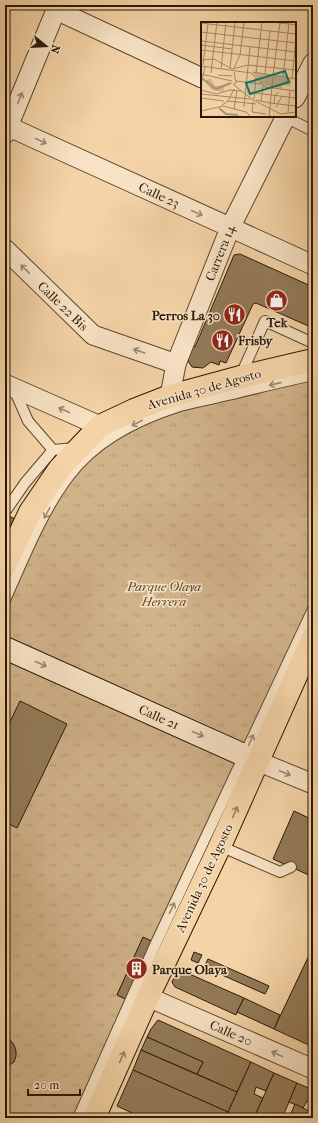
<svg xmlns="http://www.w3.org/2000/svg" width="318" height="1123" font-family="'IM FELL French Canon',serif">
<defs>
<pattern id="park-tufts" width="24" height="20" patternUnits="userSpaceOnUse"><rect width="24" height="20" fill="#d1b38a"/><path d="M3 7l-1-3M5 7V3M7 7l1-3M15 17l-1-3M17 17v-4M19 17l1-3" fill="none" stroke="#b39975"/></pattern>
</defs>
<rect width="100%" height="100%" fill="#f4d3a6"/>
<filter id="stains"><feTurbulence type="fractalNoise" baseFrequency=".005" numOctaves="4"/><feColorMatrix values="0 0 0 0 .2 0 0 0 0 .09 0 0 0 0 .02 0 0 0 .5 -.17"/></filter>
<radialGradient id="worn" r=".72"><stop offset=".6" stop-color="#630" stop-opacity="0"/><stop offset="1" stop-color="#630" stop-opacity=".3"/></radialGradient>
<polygon fill="url(#park-tufts)" stroke="#7d6647" points="313,375 313,609 156,943 143,938 117,995 130,1001 78,1118 5,1118 5,600 38,528 81,462 146,419"/>
<g fill="#937a58" stroke="#291904">
<polygon points="240,254 313,287 313,328 256,303 253,304 226,363 220,361 219,365 211,362 203,368 192,367 188,361 188,355 192,346 195,347 234,255"/>
<polygon points="5,514 17,520 5,547"/>
<polygon points="20,701 67,724 17,828 5,822 5,732"/>
<polygon points="294,811 313,820 313,872 311,876 273,859"/>
<polygon points="143,937 156,943 130,1001 117,995"/>
<polygon points="313,947 313,1047 274,1029"/>
<polygon points="194,952 202,955 198,963 191,960"/>
<polygon points="208,959 269,986 265,994 204,967"/>
<polygon points="178,969 244,998 236,1015 175,987 172,982"/>
<polygon points="244,998 280,1015 274,1029 237,1012"/>
<polygon points="158,1020 251,1062 237,1092 197,1074 203,1062 147,1037 151,1029"/>
<polygon points="5,1037 11,1041 14,1045 16,1051 16,1056 14,1062 5,1068"/>
<polygon points="147,1037 203,1062 197,1074 141,1050"/>
<polygon points="141,1050 237,1092 228,1112 133,1070"/>
<polygon points="251,1062 274,1073 266,1091 256,1087 254,1094 263,1098 254,1118 232,1118 233,1115 228,1112"/>
<polygon points="133,1070 228,1112 225,1118 143,1118 117,1106"/>
<polygon points="274,1073 297,1083 289,1102 282,1118 254,1118"/>
<polygon points="297,1083 313,1090 313,1113 309,1111 313,1104 307,1101 303,1108 289,1102"/>
<polygon points="295,1104 313,1113 313,1118 289,1118"/>
</g>
<g fill="none" stroke-linecap="round" stroke-linejoin="round">
<defs>
<g id="service">
<polyline points="285,117 313,131"/>
<polyline points="240,377 265,321 313,343"/>
<polyline points="14,389 28,421 53,450"/>
<polyline points="7,509 25,483 53,450 75,448"/>
<path d="M5,600C24,558 41,513 69,476C95,441 139,419 180,406C198,401 216,398 233,394C260,387 286,381 313,375"/>
<polyline points="220,846 280,872 291,867"/>
<polyline points="78,1118 156,943 313,609"/>
</g>
<g id="minor">
<polyline points="56,10 202,78"/>
<polyline points="295,98 313,63"/>
<polyline points="5,125 313,265"/>
<polyline points="5,134 58,5"/>
<polyline points="5,249 93,335 176,364"/>
<polyline points="5,384 100,426"/>
<polyline points="170,396 176,364 230,228 286,116"/>
<polyline points="257,761 313,784"/>
<polyline points="148,997 313,1069"/>
</g>
<polyline id="secondary" points="5,648 257,761"/>
<g id="primary">
<polyline points="5,565 30,512 60,468 100,426 134,410 170,396 240,377 313,360"/>
<polyline points="94,1118 148,997 220,846 313,638"/>
</g>
</defs>
<use href="#service" stroke="#5c482c" stroke-width="12"/>
<use href="#minor" stroke="#5c482c" stroke-width="21"/>
<use href="#secondary" stroke="#291904" stroke-width="24"/>
<use href="#primary" stroke="#291904" stroke-width="24"/>
<use href="#service" stroke="#f8e2c5" stroke-width="10"/>
<use href="#minor" stroke="#f8e2c5" stroke-width="19"/>
<use href="#secondary" stroke="#f8e2c5" stroke-width="22"/>
<use href="#primary" stroke="#f4d3a6" stroke-width="22"/>
</g>
<defs><path id="oneway-shaft" d="M-6 0H5M1.5-3L5.5 0L1.5 3" fill="none" stroke-width="1.6" stroke-linecap="round" stroke-linejoin="round"/></defs>
<g stroke="#9b886e">
<use href="#oneway-shaft" transform="translate(20 98) rotate(-68)"/>
<use href="#oneway-shaft" transform="translate(41 141) rotate(25)"/>
<use href="#oneway-shaft" transform="translate(197 213) rotate(25)"/>
<use href="#oneway-shaft" transform="translate(25 269) rotate(-136)"/>
<use href="#oneway-shaft" transform="translate(139 351) rotate(-161)"/>
<use href="#oneway-shaft" transform="translate(275 384) rotate(167)"/>
<use href="#oneway-shaft" transform="translate(64 410) rotate(-156)"/>
<use href="#oneway-shaft" transform="translate(137 423) rotate(153)"/>
<use href="#oneway-shaft" transform="translate(47 513) rotate(118)"/>
<use href="#oneway-shaft" transform="translate(41 664) rotate(24)"/>
<use href="#oneway-shaft" transform="translate(198 734) rotate(24)"/>
<use href="#oneway-shaft" transform="translate(251 740) rotate(-65)"/>
<use href="#oneway-shaft" transform="translate(285 773) rotate(23)"/>
<use href="#oneway-shaft" transform="translate(172 908) rotate(-65)"/>
<use href="#oneway-shaft" transform="translate(277 1054) rotate(-156)"/>
</g>
<g stroke="#997f5d">
<use href="#oneway-shaft" transform="translate(235 812) rotate(-66)"/>
<use href="#oneway-shaft" transform="translate(122 1057) rotate(-66)"/>
</g>
<defs>
<symbol id="shop-disc" viewBox="-11 -11 22 22"><circle r="9.5" fill="#8f2418" stroke="#f8e2c5"/><path d="M-5-2.5h2.3a2.7 3.5 0 0 1 5.4 0H5L5.5 6h-11ZM-1.5-2.5h3a1.5 2.3 0 0 0-3 0Z" fill="#fff"/></symbol>
<symbol id="restaurant-disc" viewBox="-11 -11 22 22"><circle r="9.5" fill="#8f2418" stroke="#f8e2c5"/><path d="M-5-6h1v4h1v-4h1v4h1v-4h1v5L-1.5 .5V6h-2V.5L-5-1ZM5-6V6H3V1.5H1.5Q1.5-4 5-6Z" fill="#fff"/></symbol>
<symbol id="building-disc" viewBox="-11 -11 22 22"><circle r="9.5" fill="#8f2418" stroke="#f8e2c5"/><path d="M-4-6H4V6H1V3H-1V6H-4ZM-2.5-4.3h1.7v1.8h-1.7ZM.8-4.3h1.7v1.8H.8ZM-2.5-1h1.7V.8h-1.7ZM.8-1h1.7V.8H.8Z" fill="#fff"/></symbol>
</defs>
<g fill-rule="evenodd">
<use href="#shop-disc" x="264" y="288" width="25" height="25"/>
<use href="#restaurant-disc" x="222" y="302" width="25" height="25"/>
<use href="#restaurant-disc" x="210" y="328" width="25" height="25"/>
<use href="#building-disc" x="124" y="956" width="25" height="25"/>
</g>
<g text-anchor="middle" dominant-baseline="central" stroke-width="3" stroke-linejoin="round" paint-order="stroke">
<g font-size="13" fill="#291904" stroke="#f8e2c5">
<text transform="translate(159 195) rotate(25)">Calle 23</text>
<text transform="translate(220 253) rotate(-68)">Carrera 14</text>
<text transform="translate(63 306) rotate(44)">Calle 22 Bis</text>
<text transform="translate(204 389) rotate(-16)">Avenida 30 de Agosto</text>
<text transform="translate(159 717) rotate(24)">Calle 21</text>
<text transform="translate(204 878) rotate(-65)">Avenida 30 de Agosto</text>
<text transform="translate(231 1033) rotate(24)">Calle 20</text>
</g>
<g font-size="13" font-weight="bold" fill="#291904" stroke="#f8e2c5" text-anchor="start">
<text x="220" y="315" text-anchor="end">Perros La 30</text>
<text x="277" y="322" text-anchor="middle">Tek</text>
<text x="238" y="340">Frisby</text>
<text x="152" y="969">Parque Olaya</text>
</g>
<g font-size="13" font-style="italic" fill="#5b472c" stroke="#f8e2c5">
<text x="164" y="586">Parque Olaya<tspan x="164" dy="15">Herrera</tspan></text>
</g>
</g>
<g transform="translate(201 22)">
<rect width="95" height="95" fill="#f4d3a6"/>
<path d="M7,57H10L14,64L24,63L22,70L11,68L4,60Z" fill="#d1b38a"/>
<path d="M51,50L90,57V64L82,63L81,67L62,63Z" fill="#d1b38a"/>
<path fill="none" stroke="#af946f" stroke-width="2" d="M2,57L15,67L30,61M18,86L25,92L37,93"/>
<path fill="none" stroke="#a38965" stroke-width="1" d="M72,0L95,3M0,1L95,12M0,10L95,21M0,19L95,30M0,23L31,27M0,28L95,39M39,33L43,0M0,38L13,37L31,47L47,43L95,48M2,43L7,2M0,44L50,51L64,65L95,69M33,46L39,33M20,47L25,0M29,47L34,0M52,50L95,57M10,51L16,0M55,51L61,0M0,52L31,59M64,52L69,9M17,53L31,54M72,53L79,1M82,55L88,1M91,56L95,17M35,59L60,62M0,63L4,45M32,63L35,61L33,50M33,63L52,78L80,92L95,90M0,68L16,72L28,68L40,69M46,70L95,76M0,72L49,77M0,76L23,79M53,77L55,56M55,78L69,81M27,79L55,82M60,79L62,64M52,80L51,90L65,92M69,81L95,84M73,82L74,73L78,70M21,83L27,79L33,67M43,85L49,25M75,85L81,74M33,87L36,68M0,89L22,84L45,90L50,95M87,91L89,68M68,95L72,55"/>
<path fill="#0f766e" fill-opacity="0.15" stroke="#0f766e" stroke-width="2" d="M84,49L88,60L49,72L45,61Z"/>
<rect width="95" height="95" fill="none" stroke="#291904" stroke-width="2"/>
</g>
<rect width="318" height="1123" fill="none" stroke="#f4d3a6" stroke-width="20"/>
<rect x="6" y="6" width="306" height="1111" fill="none" stroke="#291904" stroke-width="2"/>
<rect x="10" y="10" width="298" height="1103" fill="none" stroke="#291904"/>
<g transform="translate(46 46) rotate(108)" stroke="#f8e2c5" stroke-width="3" paint-order="stroke">
<path d="M0-3L7 15L0 10L-7 15Z" fill="#291904"/>
<text y="-6" font-size="11" font-weight="bold" text-anchor="middle" fill="#291904">N</text>
</g>
<path d="M28 1089v6h52v-6" fill="none" stroke="#291904" stroke-width="2"/>
<text x="34" y="1089" font-size="12" fill="#291904" stroke="#f8e2c5" stroke-width="3" paint-order="stroke">20 m</text>
<rect width="100%" height="100%" filter="url(#stains)"/>
<rect width="100%" height="100%" fill="url(#worn)"/>
</svg>
